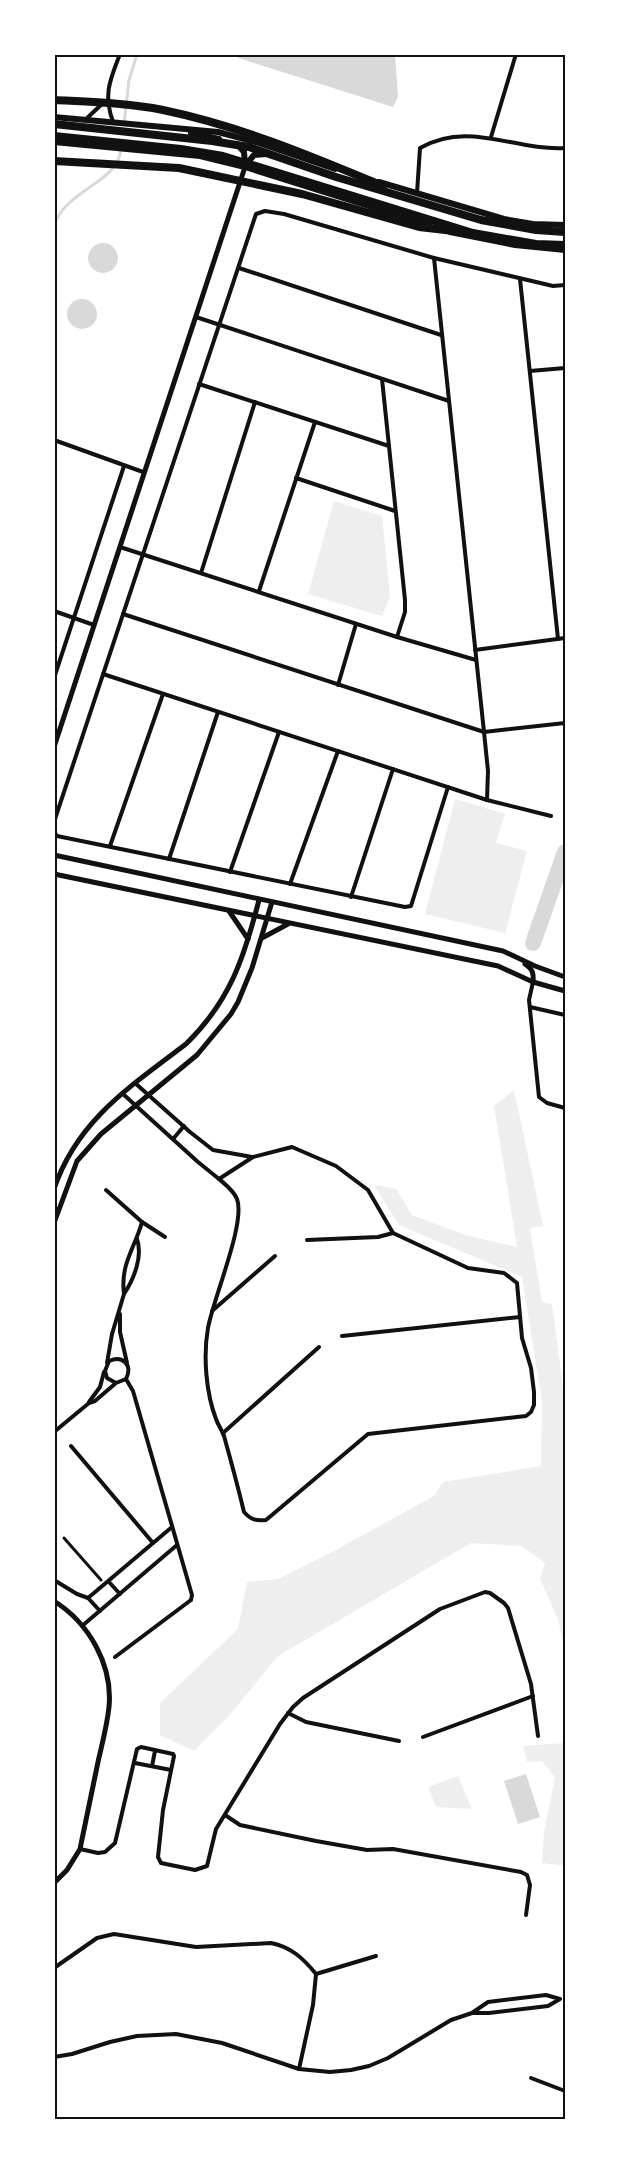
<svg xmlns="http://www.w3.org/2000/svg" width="619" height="2173" font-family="Figtree,sans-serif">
<rect width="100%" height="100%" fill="#fff"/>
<g fill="#eee">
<polygon points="334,501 382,516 390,597 382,616 308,594"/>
<polygon points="455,799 505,814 496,843 527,851 505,933 425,914"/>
<polygon points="514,1090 543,1226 530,1228 542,1302 552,1304 565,1402 565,1650 558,1619 540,1579 545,1563 522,1546 471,1543 278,1656 228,1717 194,1751 160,1735 160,1703 238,1629 247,1582 278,1579 332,1552 434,1496 443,1482 541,1466 542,1401 522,1277 399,1225 374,1185 396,1189 412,1215 465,1235 517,1247 494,1106"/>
<polygon points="565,1743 565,1866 542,1863 544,1832 555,1777 542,1761 527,1762 523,1746"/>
<polygon points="458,1776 472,1809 436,1807 428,1787"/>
</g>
<g fill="#d9d9d9">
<polygon points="226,54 395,54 398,97 393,107"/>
<circle cx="103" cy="258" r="15"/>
<circle cx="82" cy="314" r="15"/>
<polygon points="526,1774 540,1817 518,1824 504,1781"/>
</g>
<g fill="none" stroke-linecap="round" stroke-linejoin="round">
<g stroke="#d9d9d9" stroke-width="3">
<polyline points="124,124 129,80 137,54"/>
<path d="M54,225C67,189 118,183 121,149"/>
</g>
<polyline stroke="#d9d9d9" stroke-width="16" points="533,943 565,852"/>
<polyline stroke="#111" stroke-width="3" points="64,1538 101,1580"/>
<g stroke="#111" stroke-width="4">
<polyline points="86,119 102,104"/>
<path d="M113,122C103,94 110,80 120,54"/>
<polyline points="491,137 516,54"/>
<path d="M417,193L420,148C469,120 514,151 565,148"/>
<polyline points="434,258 484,732 488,771 487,800"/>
<polyline points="239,268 441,335"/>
<polyline points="520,279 558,639"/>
<polyline points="196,317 449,401"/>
<polyline points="530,371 565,368"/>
<polyline points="382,379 405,600 405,612 397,637"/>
<polyline points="199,384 389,446"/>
<polyline points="54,440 143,472"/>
<polyline points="296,478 395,511"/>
<polyline points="120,547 397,637 476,660"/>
<polyline points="201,573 255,402"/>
<polyline points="259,591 315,422"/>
<polyline points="54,611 94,625"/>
<polyline points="123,614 484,732 565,723"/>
<polyline points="475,650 565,638"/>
<polyline points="103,674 487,800 551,816"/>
<polyline points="54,678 124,466"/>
<polyline points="338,685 356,624"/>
<polyline points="54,822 256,214 265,211 284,214 434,258 553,286 565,285"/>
<polyline points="54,832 57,836 405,907 411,906 448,787"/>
<polyline points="110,846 163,694"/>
<polyline points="169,859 218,712"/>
<polyline points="230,872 279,732"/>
<polyline points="290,884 338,751"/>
<polyline points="351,897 393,769"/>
<polyline points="533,982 529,1000 539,1097 547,1103 565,1108"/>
<polyline points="530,1007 565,1015"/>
<polyline points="135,1083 190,1132 213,1150 252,1157"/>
<polyline points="123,1094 198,1162 219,1179"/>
<polyline points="173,1139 184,1126"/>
<path d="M292,1147L336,1166L368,1190L393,1233L468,1268L504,1273L517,1283L522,1338L531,1368L534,1392V1405L531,1412L526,1416L368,1434L266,1520C256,1521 251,1520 244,1512C238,1487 231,1461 224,1436C222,1430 218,1425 216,1419C206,1393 203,1356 208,1328C213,1299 246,1223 237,1199C234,1191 226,1185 219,1179L253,1157Z"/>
<polyline points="106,1190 142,1222 165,1237"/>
<path d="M137,1239C143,1256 134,1279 124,1294C120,1264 135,1248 142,1222"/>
<polyline points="307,1240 378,1237 393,1233"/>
<polyline points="212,1311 275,1256"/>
<polyline points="120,1314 120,1332 127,1363"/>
<polyline points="342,1336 520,1317"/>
<polyline points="107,1363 112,1334 124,1294"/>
<polyline points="89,1402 100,1387 104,1372"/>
<path d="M54,1432L89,1403L95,1401L116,1383L126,1379C133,1365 123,1355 109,1361L105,1371L107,1378L116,1383"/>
<polyline points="223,1433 319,1347"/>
<polyline points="71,1446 153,1543"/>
<polyline points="54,1580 77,1594 88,1598 100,1611"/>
<polyline points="109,1582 120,1594"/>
<polyline points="88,1598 172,1527"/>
<polyline points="82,1626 177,1545"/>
<polyline points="115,1657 191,1600 192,1595 133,1391 126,1379"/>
<polyline points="288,1713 306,1722 399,1741"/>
<polyline points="423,1737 533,1696"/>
<polyline points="135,1763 171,1770"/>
<polyline points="152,1766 155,1751"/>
<polyline points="225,1815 240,1825 316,1841 367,1850 393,1849 521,1872 527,1875 530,1885 526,1915"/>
<polyline points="80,1849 98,1853 105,1852 115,1843 137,1749 141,1747 173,1754 174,1756 163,1810 158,1857 161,1863 195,1870 207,1866 216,1829 280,1724 293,1707 303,1698 440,1609 485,1592 490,1593 504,1603 508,1608 531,1684 538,1736"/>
<path d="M54,1968L97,1938L114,1934L196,1947L271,1943C291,1947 303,1958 316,1974L313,2005L299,2069"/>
<polyline points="316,1974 376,1956"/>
<polyline points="54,2057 72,2054 110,2042 137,2036 176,2034 222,2043 299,2069 330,2072 351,2070 369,2066 388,2058 451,2020 472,2013 488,2002 546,1995 560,1999 548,2006 489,2013 472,2013"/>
<polyline points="531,2078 565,2091"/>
</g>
<g stroke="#111" stroke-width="5">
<polyline points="54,747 245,167"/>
<polyline points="54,855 503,951 535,966 565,977"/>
<polyline points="54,874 498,966 533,982 565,991"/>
<polyline points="229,911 248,939"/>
<polyline points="262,938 288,924"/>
<path d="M525,964C532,969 534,972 533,982"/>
<path d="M54,1189C77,1120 131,1086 186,1044C230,1001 244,958 259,900"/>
<polyline points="54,1223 77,1161 101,1134 197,1055 231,1014 238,1002 252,968 272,902"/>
<path d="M54,1601C89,1623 113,1665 109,1707C107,1726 102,1744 98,1762C92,1791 86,1820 80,1849L67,1870L54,1883"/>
</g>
<g stroke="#111" stroke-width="6">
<polyline points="54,117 218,132 256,142 335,169"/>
<polyline points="191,133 219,139"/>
<polyline points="54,142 200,156 245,167 429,225"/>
<polyline points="237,144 244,152 245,164"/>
<polyline points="245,166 254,155 266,154"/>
<polyline points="379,182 504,219 533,224 565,225"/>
<polyline points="450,232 515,245 565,250"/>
</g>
<g stroke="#111" stroke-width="8">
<path d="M54,100C90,102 128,103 163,110C240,126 311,156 383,186"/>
<polyline points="54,124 212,141 249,147 336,177 481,220 536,230 565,232"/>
<polyline points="54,136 181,149 223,156 473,233 536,244 565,245"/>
<polyline points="54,161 179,168 302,194 419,227 454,231"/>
</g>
</g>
<rect width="619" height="2173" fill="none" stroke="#ffffff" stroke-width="111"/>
<rect x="56" y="56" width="508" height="2062" fill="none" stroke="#111" stroke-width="2"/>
</svg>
